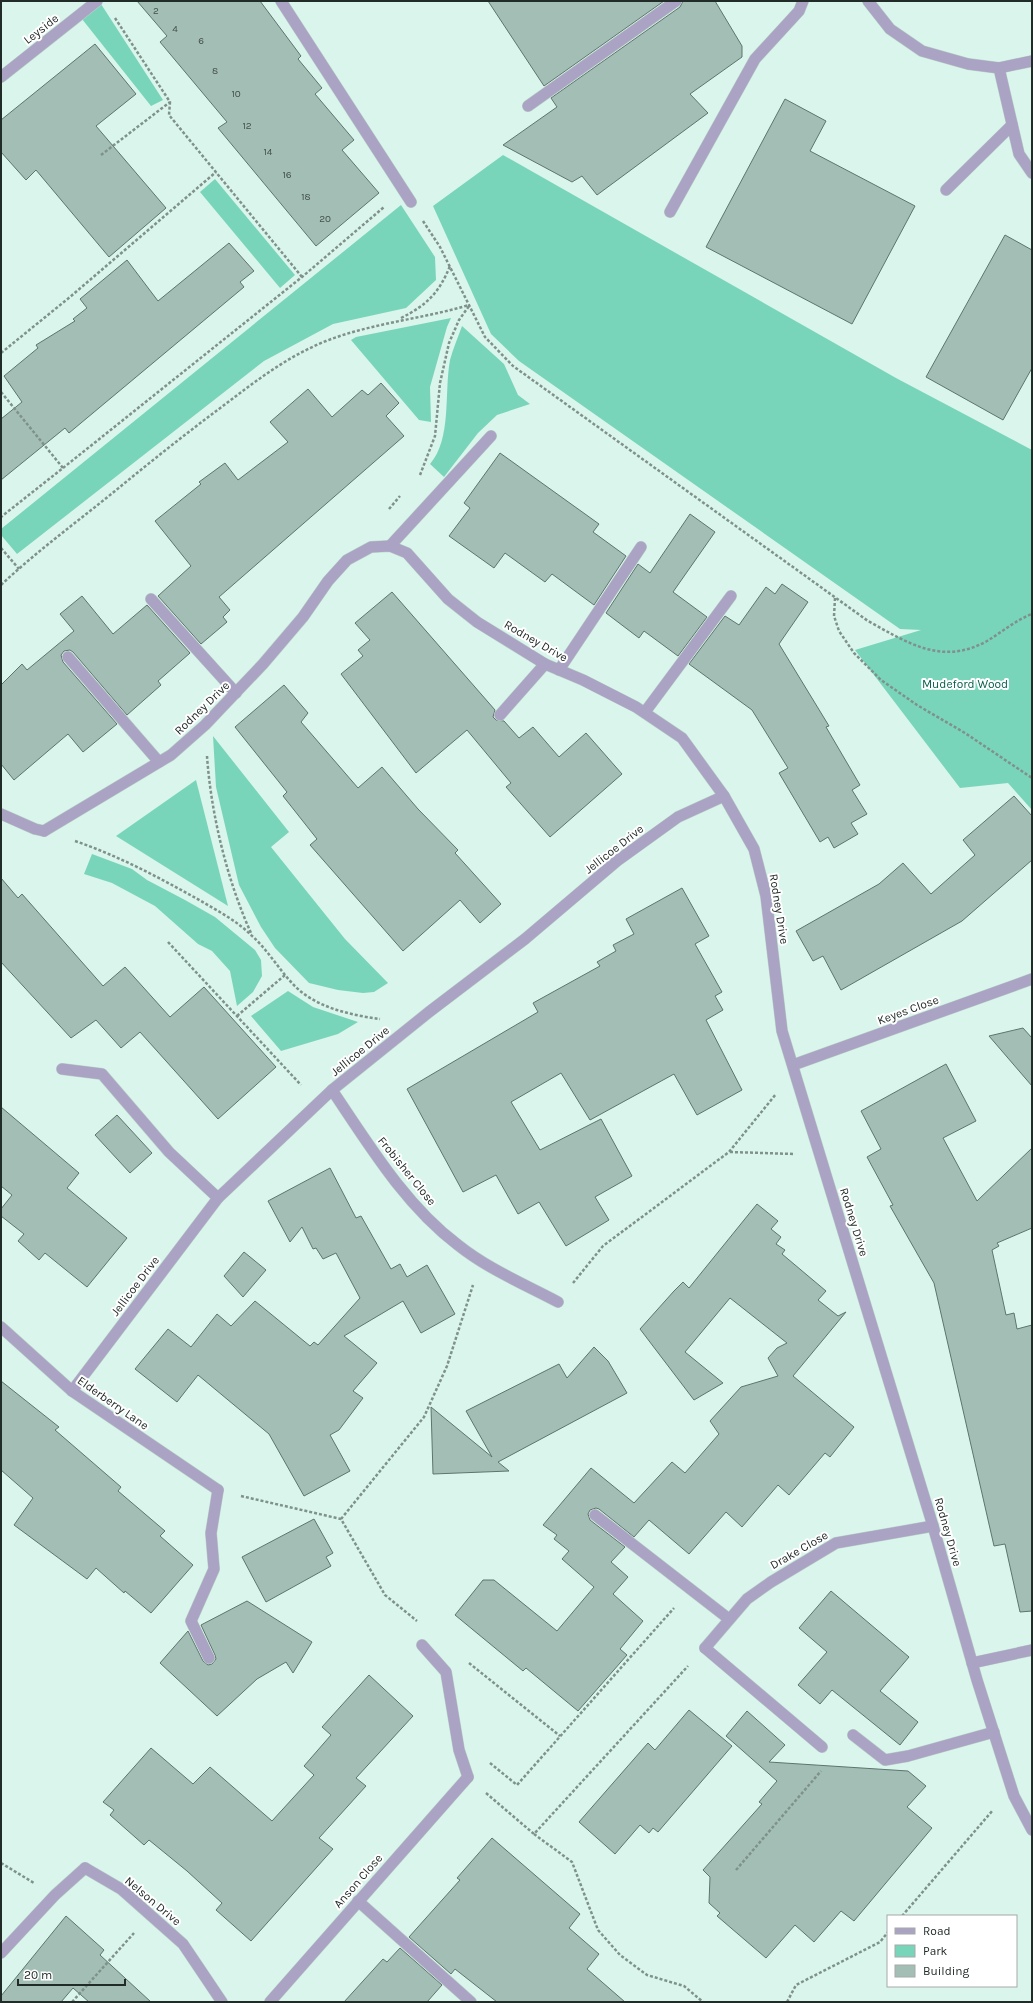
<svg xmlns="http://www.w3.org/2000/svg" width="1033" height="2003" font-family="Karla,sans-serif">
<rect width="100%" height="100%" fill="#daf5ec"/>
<g fill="#79d5ba">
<polygon points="101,4 163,100 151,106 82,19"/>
<polygon points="503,155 896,378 1032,450 1032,810 1008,783 960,788 855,650 921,630 900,629 519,361 491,334 433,206"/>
<polygon points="215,179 295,275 280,288 200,192"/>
<polygon points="401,205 435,257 436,280 406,308 333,324 264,361 17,554 1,535 1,529"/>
<polygon points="451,318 447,327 430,387 431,422 419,420 351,340 356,337"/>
<path d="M462,326L504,364L518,395L530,404L497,415L478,433L444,477L430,464C452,439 444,392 450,360C453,349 458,337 462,326Z"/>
<polygon points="213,736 289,832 271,847 345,939 388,983 374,992 363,993 338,990 309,983 275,948 261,927 239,885 216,787"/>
<polygon points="196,780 228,906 116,836"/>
<polygon points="92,854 132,869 147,880 185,900 215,917 255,950 261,960 262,976 253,992 237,1006 230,971 212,951 198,944 155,906 112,883 84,874"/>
<polygon points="288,991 313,1007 358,1022 338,1034 281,1051 251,1016"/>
</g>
<g fill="#a3beb5" stroke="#5d756d">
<polygon points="137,1 260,1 301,56 298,59 322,88 315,94 354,140 342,150 379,193 316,246 218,128 227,122 160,42 167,36"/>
<polygon points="488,1 664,1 544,86"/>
<polygon points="683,1 715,1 742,46 742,57 690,94 708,113 597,195 582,176 572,182 503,145 557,107 551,98 680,7"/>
<polygon points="95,44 136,94 96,126 166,208 109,257 36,170 26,180 1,152 1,120"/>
<polygon points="785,99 826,121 810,151 915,206 852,324 706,247"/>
<polygon points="1005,235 1032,250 1032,368 1003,420 926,377"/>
<polygon points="229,243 254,271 240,282 244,287 69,433 65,428 1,480 1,419 22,402 4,376 38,348 36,345 75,321 73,319 87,308 80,299 127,260 158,301"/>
<polygon points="381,383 399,403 386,416 404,436 219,597 230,610 223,617 227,622 201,644 158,596 191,566 155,521 201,484 199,482 225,463 238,480 288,442 270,422 308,389 332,417 362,390 368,395"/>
<polygon points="500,453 599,524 593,532 626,556 594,605 552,574 545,582 505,553 494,568 449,536 470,508 464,503"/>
<polygon points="690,514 715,532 673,592 707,617 678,656 644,631 639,638 606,613 638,564 650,573"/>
<polygon points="782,584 808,602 779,644 829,726 826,727 860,785 852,790 867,814 851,823 858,834 834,848 828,837 820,842 779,773 788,768 752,710 689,664 725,616 739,625 766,587 775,594"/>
<polygon points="392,592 495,710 493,717 496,720 504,721 519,738 533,727 559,757 586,733 622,774 550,837 506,787 511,783 467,730 416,773 341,674 363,656 358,650 370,640 355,623"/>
<polygon points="82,596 113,634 147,605 190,653 158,681 161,685 127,715 73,652 70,650 64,651 61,655 63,662 117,724 83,752 68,734 14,780 1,764 1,685 22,664 27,670 74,631 60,614"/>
<polygon points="284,685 308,713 301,722 358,788 382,767 418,809 458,850 455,853 501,904 480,923 460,900 403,951 310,845 317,839 283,796 287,792 235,727"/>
<polygon points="1014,796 1032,816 1032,860 962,921 841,990 823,956 813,961 796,931 879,884 903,863 931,894 975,855 963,840"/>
<polygon points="1,878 18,898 22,894 103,986 125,967 170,1017 204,987 276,1067 218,1119 140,1032 121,1048 96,1020 71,1038 1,962"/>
<polygon points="682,888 709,936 695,944 722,992 715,996 723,1010 706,1020 742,1090 697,1115 674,1074 590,1120 561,1073 511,1102 540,1150 601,1119 632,1176 595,1197 609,1220 566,1246 539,1202 518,1214 496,1175 463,1192 407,1089 538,1012 533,1003 600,966 597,962 616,951 613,945 634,934 626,919"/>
<polygon points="1023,1028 1032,1038 1032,1086 989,1036"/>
<polygon points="946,1064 976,1121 943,1138 977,1201 1032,1148 1032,1228 997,1243 999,1246 992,1250 1006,1315 1014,1313 1017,1329 1032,1325 1032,1611 1020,1612 1005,1544 994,1546 934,1283 890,1206 893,1205 867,1157 881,1149 861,1111"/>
<polygon points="1,1107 79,1173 67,1188 127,1238 87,1287 45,1253 39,1260 18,1241 24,1234 1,1216 1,1209 12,1195 1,1186"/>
<polygon points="117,1115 152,1153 130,1173 95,1135"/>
<polygon points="330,1168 356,1218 361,1216 391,1269 400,1264 407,1277 427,1265 455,1314 421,1333 403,1301 344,1336 377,1363 353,1391 363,1398 339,1430 330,1435 350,1471 304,1496 269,1434 198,1375 177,1402 135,1369 168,1329 191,1347 217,1314 231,1326 255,1301 310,1346 314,1342 318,1345 360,1298 336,1253 323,1259 316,1248 313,1249 302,1227 290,1242 268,1201"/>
<polygon points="757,1204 778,1221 771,1229 781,1237 776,1244 785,1250 782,1254 826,1291 818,1300 838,1316 846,1312 793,1376 854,1427 830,1457 825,1453 789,1495 778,1485 742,1527 726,1512 689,1554 649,1520 634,1537 599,1509 596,1508 590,1510 588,1514 590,1520 625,1547 611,1562 628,1577 613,1594 643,1621 620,1649 627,1655 578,1711 526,1668 523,1671 455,1615 483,1580 494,1580 557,1631 594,1587 562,1559 569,1551 554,1539 557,1535 543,1525 591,1468 634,1503 672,1462 685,1473 719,1434 710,1421 741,1387 778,1376 768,1358 777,1348 787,1343 730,1298 685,1352 723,1383 694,1400 640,1329 674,1291 683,1282 689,1288"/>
<polygon points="244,1252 266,1270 243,1297 224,1276"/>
<polygon points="594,1347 608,1361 627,1393 498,1462 509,1471 433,1474 431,1407 492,1457 466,1411 559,1364 567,1378"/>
<polygon points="1,1381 59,1427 55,1430 121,1487 118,1491 165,1531 160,1536 193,1565 151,1613 125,1591 124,1593 96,1568 87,1579 14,1525 33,1498 1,1470"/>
<polygon points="314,1519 333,1553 326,1557 331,1566 266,1602 242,1557"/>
<polygon points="831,1591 909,1657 880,1691 918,1722 900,1745 832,1690 820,1704 798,1685 827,1652 799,1628"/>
<polygon points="247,1601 312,1642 293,1673 286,1662 257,1679 217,1716 160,1663 188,1631 203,1661 208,1665 212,1664 216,1659 215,1655 201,1625"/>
<polygon points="369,1675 413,1716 356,1778 366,1786 319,1838 333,1849 251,1941 216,1910 222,1903 187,1871 149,1840 144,1845 110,1815 114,1810 103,1802 151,1748 193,1784 210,1767 272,1821 314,1775 304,1766 331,1735 322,1727"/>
<polygon points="689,1710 732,1746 658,1832 653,1828 649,1833 640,1825 615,1854 579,1822 648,1743 655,1750"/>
<polygon points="747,1711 785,1745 769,1762 908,1771 926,1786 907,1807 932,1828 854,1921 841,1911 814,1942 795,1925 766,1958 717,1916 720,1913 709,1903 710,1877 703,1870 762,1804 759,1802 777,1781 726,1736"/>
<polygon points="492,1838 580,1914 569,1928 599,1954 587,1969 625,2002 497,2002 455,1969 451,1974 409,1937 460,1880 457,1878"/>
<polygon points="66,1916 104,1950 100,1955 151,2002 89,2002 73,1988 61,2002 1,2002 1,1996"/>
<polygon points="400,1948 442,1985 427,2002 344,2002 383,1959 387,1962"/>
</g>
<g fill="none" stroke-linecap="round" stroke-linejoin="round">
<defs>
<g id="service">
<polyline points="999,68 1019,154 1032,173"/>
<polyline points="528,106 676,1"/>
<polyline points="946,190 1012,125"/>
<polyline points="670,212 755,59 799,11 803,1"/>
<polyline points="390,546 491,436"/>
<polyline points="151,599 236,693"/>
<polyline points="68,657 159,762"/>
<polyline points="559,670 641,547"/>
<polyline points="645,712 731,596"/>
<polyline points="500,715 545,664"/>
<polyline points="1,814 35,829 44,831"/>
<polyline points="62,1069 102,1074 169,1152 218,1198"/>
<polyline points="595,1515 729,1619"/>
<polyline points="422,1645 446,1672 459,1750 468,1777"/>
<polyline points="705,1648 822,1747"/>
<polyline points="209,1658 191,1621 214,1569 211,1533 218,1490"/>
<polyline points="853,1735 885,1760 908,1756 994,1732"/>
<polyline points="358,1901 471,2002"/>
<polyline points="1,1953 55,1895 85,1868"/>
</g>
<g id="minor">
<polyline points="281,1 411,202"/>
<polyline points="868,1 890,29 922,51 968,64 999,68 1032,61"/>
<polyline points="1,77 97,1"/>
<polyline points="44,831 171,755 205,725 263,664 303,617 328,581 347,560 371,547 390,546 407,553 448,599 477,622 545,664 583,680 636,707 682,738 724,796 754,849 766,896 782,1031 933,1526 977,1680 1014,1796 1032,1830"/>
<polyline points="793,1065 1032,979"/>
<path d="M332,1090C369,1145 405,1205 458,1245C488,1269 524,1284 558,1302"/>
<polyline points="1,1327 72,1391 218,1490"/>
<polyline points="72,1391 218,1198 332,1090 429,1012 525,939 617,861 678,817 724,796"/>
<polyline points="705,1648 747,1599 771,1582 836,1543 933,1526"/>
<polyline points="972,1663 1032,1650"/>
<polyline points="85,1868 121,1889 183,1944 222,2002"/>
<polyline points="270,2002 468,1777"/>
</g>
</defs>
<use href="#service" stroke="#b9d1c9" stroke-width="12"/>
<use href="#minor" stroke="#b9d1c9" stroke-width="12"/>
<g stroke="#7f918b" stroke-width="2.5" stroke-dasharray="3 2" stroke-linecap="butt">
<polyline points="115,18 170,102 169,115 302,277"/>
<polyline points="101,155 170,102"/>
<path d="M423,221L440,247L485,337L513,366L868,621C908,643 942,666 987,641C1002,632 1016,620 1032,614"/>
<path d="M401,318C427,305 439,293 450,266"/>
<polyline points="1,353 70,297 216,172"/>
<polyline points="1,392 63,468 1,517"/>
<polyline points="63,468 302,277 384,207"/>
<polyline points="420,475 435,436 440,383 449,343 459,320 469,306"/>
<polyline points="389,509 400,496"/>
<polyline points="1,548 19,569"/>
<path d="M1,585C37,551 77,522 115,491C149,463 184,435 219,409C253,383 286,357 326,341C372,323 422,319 469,305"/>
<polyline points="835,598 834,616 839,631 854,653 881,680 917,705 965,733 1032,778"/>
<path d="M207,756C211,814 227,880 251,933"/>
<path d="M75,841C119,856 160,878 201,901C218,911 237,921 251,935C267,949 278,968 292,983C313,1007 350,1015 380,1019"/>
<polyline points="168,942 301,1085"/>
<polyline points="237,1016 285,975"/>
<polyline points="730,1152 795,1154"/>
<polyline points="573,1283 603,1246 729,1152 776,1094"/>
<polyline points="241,1496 341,1519 385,1595 417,1621"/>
<polyline points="341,1519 424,1417 447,1366 473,1285"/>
<polyline points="469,1663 560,1736"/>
<polyline points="490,1763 517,1785 674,1608"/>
<polyline points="486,1793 534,1834 688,1666"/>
<polyline points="534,1834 572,1862 598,1930 620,1955 647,1975 684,1986 703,2002"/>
<polyline points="1,1863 34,1883"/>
<polyline points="736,1870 821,1771"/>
<polyline points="902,1916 993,1810"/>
<polyline points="72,2002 134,1933"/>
<polyline points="787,2002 796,1985 880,1942 888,1932"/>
</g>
<use href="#service" stroke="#aba3c4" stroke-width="11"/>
<use href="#minor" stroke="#aba3c4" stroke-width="11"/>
</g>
<g text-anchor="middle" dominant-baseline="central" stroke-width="4" stroke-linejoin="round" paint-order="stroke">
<g font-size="10" fill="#42504a">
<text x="156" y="11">2</text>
<text x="175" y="29">4</text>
<text x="201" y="41">6</text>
<text x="215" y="71">8</text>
<text x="236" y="94">10</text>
<text x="247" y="126">12</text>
<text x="268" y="152">14</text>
<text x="287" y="175">16</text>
<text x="306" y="197">18</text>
<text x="325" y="219">20</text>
</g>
<g font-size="12" fill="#212b27" stroke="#fff">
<text transform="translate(41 29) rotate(-38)">Leyside</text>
<text transform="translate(536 641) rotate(30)">Rodney Drive</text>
<text transform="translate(202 708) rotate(-44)">Rodney Drive</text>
<text transform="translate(614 849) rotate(-38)">Jellicoe Drive</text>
<text transform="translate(779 909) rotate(81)">Rodney Drive</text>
<text transform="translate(908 1010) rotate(-20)">Keyes Close</text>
<text transform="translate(360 1051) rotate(-39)">Jellicoe Drive</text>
<text transform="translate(407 1171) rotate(51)">Frobisher Close</text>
<text transform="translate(854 1222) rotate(73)">Rodney Drive</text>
<text transform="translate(135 1286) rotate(-53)">Jellicoe Drive</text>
<text transform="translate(113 1403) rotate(35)">Elderberry Lane</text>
<text transform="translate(948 1532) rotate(74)">Rodney Drive</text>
<text transform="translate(799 1550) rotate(-30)">Drake Close</text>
<text transform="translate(358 1881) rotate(-49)">Anson Close</text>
<text transform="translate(153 1901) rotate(40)">Nelson Drive</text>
</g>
<g font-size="12" fill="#065e4b" stroke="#fff">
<text x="965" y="684">Mudeford Wood</text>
</g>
</g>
<rect width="1033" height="2003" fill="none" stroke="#212b27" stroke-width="4"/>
<rect x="887" y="1915" width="130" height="72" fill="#ffffff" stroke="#a6aaa9"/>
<rect x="895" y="1928" width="20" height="6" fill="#aba3c4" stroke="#a6aaa9"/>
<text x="923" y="1935" font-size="12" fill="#212b27">Road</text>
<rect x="895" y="1945" width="20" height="12" fill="#79d5ba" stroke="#a6aaa9"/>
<text x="923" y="1955" font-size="12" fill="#212b27">Park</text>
<rect x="895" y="1965" width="20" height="12" fill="#a3beb5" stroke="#a6aaa9"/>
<text x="923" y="1975" font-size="12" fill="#212b27">Building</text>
<path d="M18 1979v6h107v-6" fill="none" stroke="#212b27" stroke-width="2"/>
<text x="24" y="1979" font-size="12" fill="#212b27" stroke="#ffffff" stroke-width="3" paint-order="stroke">20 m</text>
</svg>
